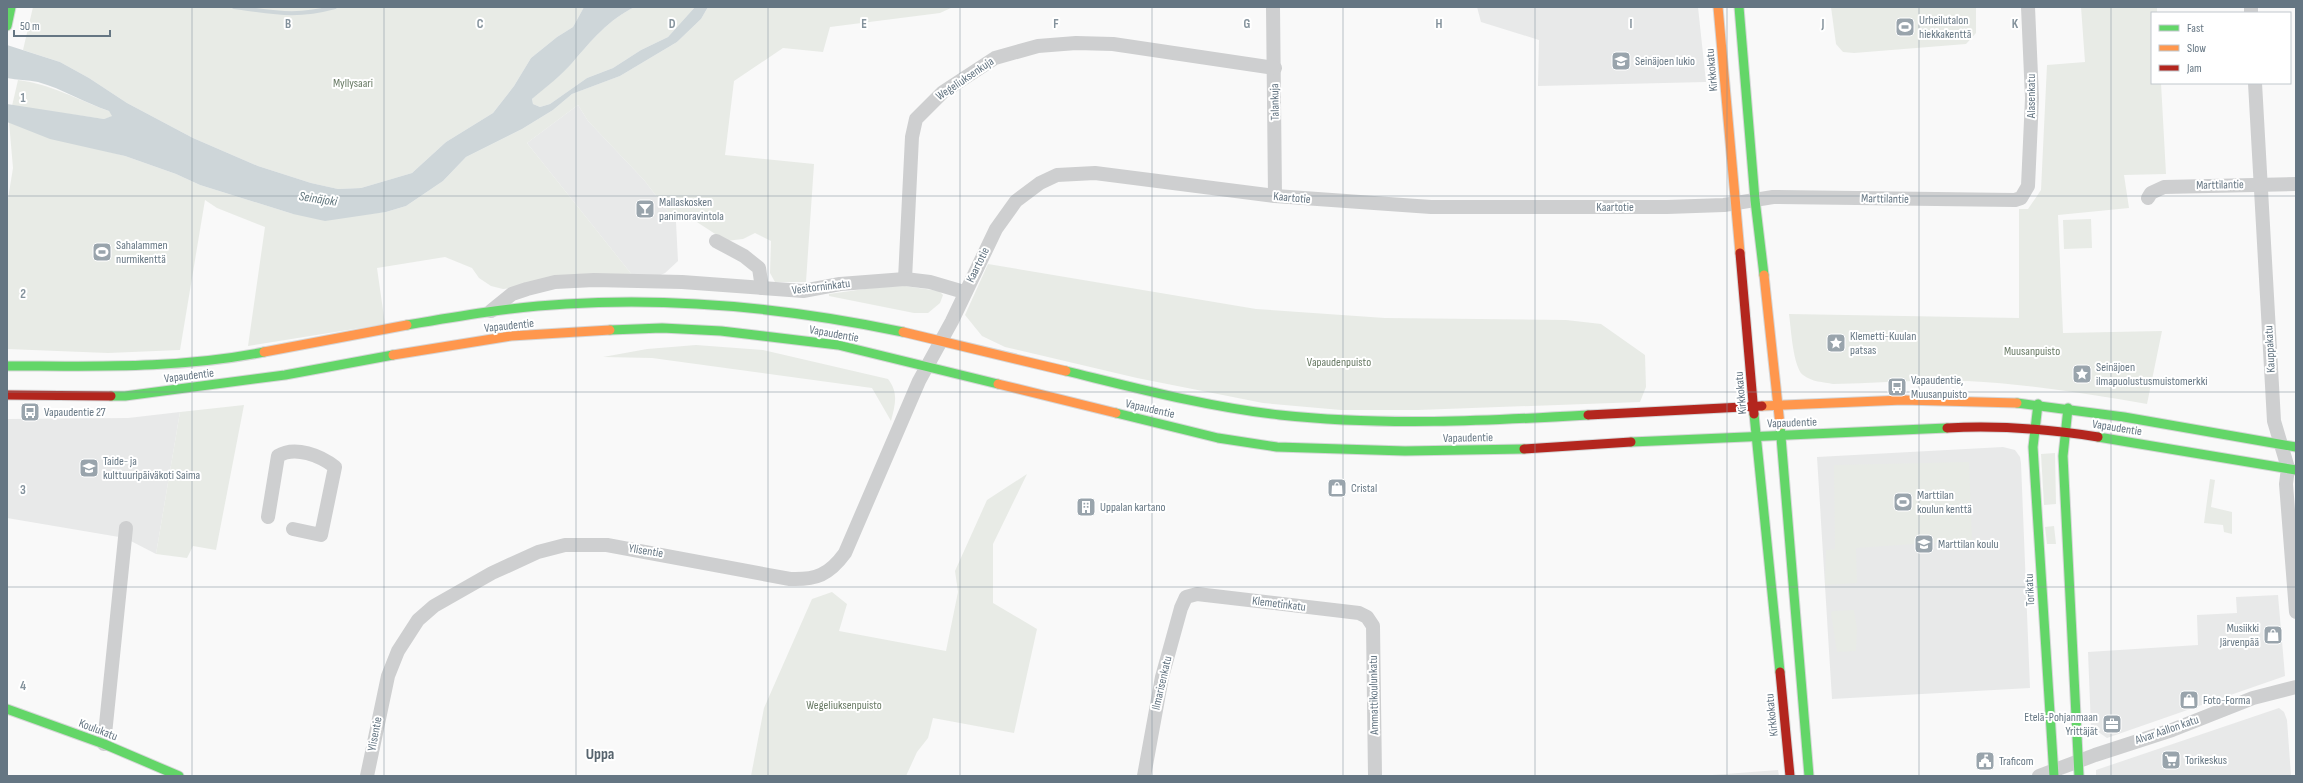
<svg xmlns="http://www.w3.org/2000/svg" width="2303" height="783" font-family="'Sofia Sans Condensed',sans-serif">
<rect width="100%" height="100%" fill="#f9f9f9"/>
<g fill="#e8e9e9">
<polygon points="1477,7 1698,7 1706,82 1538,86 1539,40 1481,22"/>
<polygon points="578,105 588,121 644,180 676,222 678,261 665,273 656,277 633,276 527,143"/>
<polygon points="180,412 156,554 125,538 7,518 7,419 128,418"/>
<polygon points="2003,447 2015,450 2020,457 2021,463 2030,688 1832,699 1817,457"/>
<polygon points="2278,595 2285,676 2107,738 2091,727 2088,652 2198,645 2197,615 2237,613 2236,597"/>
<polygon points="2279,708 2284,712 2287,720 2291,776 2096,776 2096,770"/>
<polygon points="1778,770 1779,776 1699,776"/>
</g>
<g fill="#e8ebe6">
<polygon points="33,7 584,7 573,27 557,37 531,58 514,86 493,113 446,142 412,173 361,188 338,189 311,183 258,166 193,138 127,103 89,78 60,62 23,50"/>
<path d="M635,7H695L668,37L641,50L613,68L587,78L550,104L540,107L533,104L532,99C545,87 562,75 573,62C591,41 609,19 635,7Z"/>
<polygon points="708,7 953,7 940,13 830,27 823,52 783,48 734,81 725,155 814,164 806,282 775,282 770,273 771,241 755,233 743,239 726,241 683,213 676,222 644,180 588,121 578,105 527,143 633,276 503,289 491,286 479,278 472,268 445,257 377,268 385,324 248,346 265,227 217,208 205,200 180,350 108,353 7,349 7,205 13,168 9,122 90,147 125,156 176,174 200,185 293,214 358,215 386,212 406,206 443,181 466,157 522,129 553,110 572,94 620,76 677,42 701,19"/>
<polygon points="1831,7 1976,7 1976,33 1966,44 1854,53 1843,52 1836,44"/>
<path d="M2081,7H2157V13H2152V83H2161L2166,174L2124,175L2129,208L2058,215L2063,333L2162,331L2147,404C2087,394 2028,384 1967,381C1923,379 1877,383 1833,384C1823,382 1812,382 1803,375C1793,367 1791,328 1789,314L2019,318V209H2028L2041,190L2047,65L2085,62Z"/>
<path d="M18,80C51,84 78,100 109,111L113,116L104,119L12,106Z"/>
<polygon points="2091,219 2092,248 2064,249 2063,220"/>
<polygon points="988,264 1256,309 1385,318 1566,320 1601,324 1645,355 1646,387 1640,402 1418,410 1341,410 1263,403 1137,378 1005,347 982,336 965,315"/>
<polygon points="905,286 939,291 943,295 940,303 928,313 914,313 829,296 829,294 879,287"/>
<path d="M696,345L763,350L888,379C899,393 895,405 891,421L872,388L652,358L603,357L647,349Z"/>
<polygon points="244,405 216,550 193,546 187,558 156,554 180,412"/>
<polygon points="2055,453 2056,504 2044,505 2041,454"/>
<polygon points="1969,462 1972,540 1856,548 1857,583 1825,585 1826,550 1835,549 1834,465"/>
<polygon points="1027,474 993,544 993,603 1037,629 1014,733 933,718 928,738 917,752 906,776 751,776 764,708 812,599 832,592 847,604 839,631 946,651 958,592 955,571 987,500"/>
<polygon points="2210,479 2215,480 2211,507 2232,512 2232,534 2224,532 2223,525 2204,523"/>
<polygon points="2054,526 2056,544 2047,544 2045,527"/>
<polygon points="1854,610 1857,628 1856,651 1837,652 1831,613 1833,611"/>
</g>
<path fill="#ced6d9" d="M584,7H635C609,19 591,41 573,62C562,75 546,87 532,99L533,104L540,107L550,104L587,78L613,68L641,50L668,37L695,7H708L701,19L677,42L620,76L572,94L553,110L522,129L466,157L443,181L406,206L386,212L325,221L293,214L200,185L176,174L125,156L50,139L7,122V104L104,119L112,116L109,111C85,103 63,89 38,82C28,80 17,80 7,78V45L60,62L89,78L127,103L193,138L258,166L311,183L338,189L361,188L412,173L446,142L493,113L514,86L531,58L557,37L573,27Z"/>
<g fill="none" stroke-linecap="round" stroke-linejoin="round">
<path stroke="#ced6d9" stroke-width="4" d="M234,7C274,12 294,18 335,7"/>
<defs>
<g id="fast">
<polyline points="1739,7 1755,200 1764,275"/>
<polyline points="7,26 11,7"/>
<path d="M407,325C459,316 512,307 566,304C678,297 793,309 903,332"/>
<polyline points="610,330 662,328 721,331 838,345 998,384"/>
<path d="M7,366C93,366 179,369 264,352"/>
<path d="M1066,371C1136,388 1207,407 1280,415C1382,426 1486,421 1588,415"/>
<polyline points="111,396 125,396 285,375 393,355"/>
<polyline points="2017,403 2124,417 2296,447"/>
<polyline points="2038,404 2033,447 2054,776"/>
<polyline points="2068,408 2063,456 2079,776"/>
<polyline points="1116,413 1218,438 1277,447 1405,451 1524,449"/>
<polyline points="1754,414 1780,672"/>
<polyline points="1780,425 1809,776"/>
<polyline points="2098,437 2296,470"/>
<polyline points="1631,442 1947,428"/>
<polyline points="7,709 104,744 179,776"/>
</g>
<g id="slow">
<polyline points="1718,7 1740,253"/>
<polyline points="1764,275 1780,425"/>
<polyline points="903,332 1066,371"/>
<polyline points="264,352 407,325"/>
<polyline points="393,355 511,336 610,330"/>
<polyline points="998,384 1116,413"/>
<polyline points="1762,406 1903,400 2017,403"/>
</g>
<g id="jam">
<polyline points="1740,253 1754,414"/>
<polyline points="7,395 111,396"/>
<polyline points="1588,415 1762,406"/>
<path d="M1947,428C1997,425 2048,429 2098,437"/>
<polyline points="1524,449 1631,442"/>
<polyline points="1780,672 1790,776"/>
</g>
</defs>
<use href="#fast" stroke="#d5d6d7" stroke-width="11"/>
<use href="#slow" stroke="#d5d6d7" stroke-width="11"/>
<use href="#jam" stroke="#d5d6d7" stroke-width="11"/>
<g stroke="#cecfd0" stroke-width="14">
<polyline points="1273,7 1275,196"/>
<polyline points="2251,7 2251,13"/>
<polyline points="2255,83 2274,421 2288,468 2286,484 2296,612"/>
<polyline points="2148,198 2151,193 2164,187 2296,184"/>
<polyline points="716,241 744,256 759,268 762,288"/>
<polyline points="905,279 912,137 916,119 943,92 995,58 1038,46 1076,43 1113,44 1275,68"/>
<polyline points="491,311 512,294 527,289 555,282 594,280 682,282 803,291 840,284 905,279 930,282 964,292"/>
<path d="M268,517L278,456C295,445 321,456 335,467L321,535L293,529"/>
<polyline points="104,744 126,528"/>
<path d="M367,776L388,676L398,651L418,620L434,606L492,573L538,552L565,545H607L790,579C816,580 829,575 845,553L919,381L952,321L996,229L1016,201L1040,183L1057,175L1095,173L1275,196L1431,207H1667L1724,205L1773,197L2015,200L2021,198L2028,186L2032,98L2028,7"/>
<polyline points="1144,776 1162,677 1181,608 1186,597 1197,594 1359,613 1367,617 1373,626 1375,776"/>
<polyline points="2039,776 2095,755 2172,730 2253,698 2296,687"/>
</g>
<use href="#fast" stroke="#63d668" stroke-width="9"/>
<use href="#slow" stroke="#ff974d" stroke-width="9"/>
<use href="#jam" stroke="#b3261e" stroke-width="9"/>
</g>
<path fill="none" stroke="#84929c" stroke-width="1" stroke-opacity="0.55" d="M192,7V776M384,7V776M576,7V776M768,7V776M960,7V776M1152,7V776M1343,7V776M1535,7V776M1727,7V776M1919,7V776M2111,7V776M7,196H2296M7,392H2296M7,587H2296"/>
<defs>
<symbol id="stadium-square" viewBox="-11 -11 22 22"><rect x="-9" y="-9" width="18" height="18" rx="4" fill="#99a4ac" stroke="#fff"/><path d="M0-5a6.5 5 0 1 0 0 10a6.5 5 0 1 0 0-10ZM-3.5-1.8h7v3.6h-7Z" fill="#fff"/></symbol>
<symbol id="school-square" viewBox="-11 -11 22 22"><rect x="-9" y="-9" width="18" height="18" rx="4" fill="#99a4ac" stroke="#fff"/><path d="M0-5L7-2L0 1L-7-2ZM-4 1L0 2.5L4 1V4Q0 6-4 4Z" fill="#fff"/></symbol>
<symbol id="bar-square" viewBox="-11 -11 22 22"><rect x="-9" y="-9" width="18" height="18" rx="4" fill="#99a4ac" stroke="#fff"/><path d="M-6-5H6L.8 .8V4.5H3.5V6h-7V4.5H-.8V.8Z" fill="#fff"/></symbol>
<symbol id="sight-square" viewBox="-11 -11 22 22"><rect x="-9" y="-9" width="18" height="18" rx="4" fill="#99a4ac" stroke="#fff"/><path d="M0-6L1.8-2.2L6-1.7L2.9 1.2L3.7 5.4L0 3.3L-3.7 5.4L-2.9 1.2L-6-1.7L-1.8-2.2Z" fill="#fff"/></symbol>
<symbol id="bus-square" viewBox="-11 -11 22 22"><rect x="-9" y="-9" width="18" height="18" rx="4" fill="#99a4ac" stroke="#fff"/><path d="M-5-6H5V4H4V6H2V4H-2V6H-4V4H-5ZM-3.5-4V0h7V-4ZM-3.5 1.2v1.5H-2V1.2ZM2 1.2v1.5H3.5V1.2Z" fill="#fff"/></symbol>
<symbol id="shop-square" viewBox="-11 -11 22 22"><rect x="-9" y="-9" width="18" height="18" rx="4" fill="#99a4ac" stroke="#fff"/><path d="M-5-2.5h2.3a2.7 3.5 0 0 1 5.4 0H5L5.5 6h-11ZM-1.5-2.5h3a1.5 2.3 0 0 0-3 0Z" fill="#fff"/></symbol>
<symbol id="building-square" viewBox="-11 -11 22 22"><rect x="-9" y="-9" width="18" height="18" rx="4" fill="#99a4ac" stroke="#fff"/><path d="M-4-6H4V6H1V3H-1V6H-4ZM-2.5-4.3h1.7v1.8h-1.7ZM.8-4.3h1.7v1.8H.8ZM-2.5-1h1.7V.8h-1.7ZM.8-1h1.7V.8H.8Z" fill="#fff"/></symbol>
<symbol id="office-square" viewBox="-11 -11 22 22"><rect x="-9" y="-9" width="18" height="18" rx="4" fill="#99a4ac" stroke="#fff"/><path d="M-6-3h4V-5.5h4V-3h4V5H-6ZM-1-4.5V-3h2v-1.5ZM-6 0V1H6V0Z" fill="#fff"/></symbol>
<symbol id="supermarket-square" viewBox="-11 -11 22 22"><rect x="-9" y="-9" width="18" height="18" rx="4" fill="#99a4ac" stroke="#fff"/><path d="M-6-5.5h2.5l.6 2H6L4.5 2H-2.5L-4.4-4H-6ZM-1.5 3.2a1.3 1.3 0 1 0 .1 0ZM3 3.2a1.3 1.3 0 1 0 .1 0Z" fill="#fff"/></symbol>
<symbol id="civic-square" viewBox="-11 -11 22 22"><rect x="-9" y="-9" width="18" height="18" rx="4" fill="#99a4ac" stroke="#fff"/><path d="M-.6-6.5H3V-4.5H.6V-3L4-1V1h2V6H-6V1h2V-1L-.6-3ZM-1.2 2.5V6h2.4V2.5Z" fill="#fff"/></symbol>
</defs>
<g fill-rule="evenodd">
<use href="#stadium-square" x="1894" y="16" width="22" height="22"/>
<use href="#school-square" x="1610" y="50" width="22" height="22"/>
<use href="#bar-square" x="634" y="198" width="22" height="22"/>
<use href="#stadium-square" x="91" y="241" width="22" height="22"/>
<use href="#sight-square" x="1825" y="332" width="22" height="22"/>
<use href="#sight-square" x="2071" y="363" width="22" height="22"/>
<use href="#bus-square" x="1886" y="376" width="22" height="22"/>
<use href="#bus-square" x="19" y="401" width="22" height="22"/>
<use href="#school-square" x="78" y="457" width="22" height="22"/>
<use href="#shop-square" x="1326" y="477" width="22" height="22"/>
<use href="#stadium-square" x="1892" y="491" width="22" height="22"/>
<use href="#building-square" x="1075" y="496" width="22" height="22"/>
<use href="#school-square" x="1913" y="533" width="22" height="22"/>
<use href="#shop-square" x="2262" y="624" width="22" height="22"/>
<use href="#shop-square" x="2178" y="689" width="22" height="22"/>
<use href="#office-square" x="2101" y="713" width="22" height="22"/>
<use href="#supermarket-square" x="2160" y="749" width="22" height="22"/>
<use href="#civic-square" x="1974" y="750" width="22" height="22"/>
</g>
<g text-anchor="middle" dominant-baseline="central" stroke-width="4" stroke-linejoin="round" paint-order="stroke">
<g font-size="12" fill="#657683" stroke="#fff" text-anchor="start">
<text x="1919" y="20">Urheilutalon<tspan x="1919" dy="14">hiekkakenttä</tspan></text>
<text x="1635" y="61">Seinäjoen lukio</text>
<text x="659" y="202">Mallaskosken<tspan x="659" dy="14">panimoravintola</tspan></text>
<text x="116" y="245">Sahalammen<tspan x="116" dy="14">nurmikenttä</tspan></text>
<text x="1850" y="336">Klemetti-Kuulan<tspan x="1850" dy="14">patsas</tspan></text>
<text x="2096" y="367">Seinäjoen<tspan x="2096" dy="14">ilmapuolustusmuistomerkki</tspan></text>
<text x="1911" y="380">Vapaudentie,<tspan x="1911" dy="14">Muusanpuisto</tspan></text>
<text x="44" y="412">Vapaudentie 27</text>
<text x="103" y="461">Taide- ja<tspan x="103" dy="14">kulttuuripäiväkoti Saima</tspan></text>
<text x="1351" y="488">Cristal</text>
<text x="1917" y="495">Marttilan<tspan x="1917" dy="14">koulun kenttä</tspan></text>
<text x="1100" y="507">Uppalan kartano</text>
<text x="1938" y="544">Marttilan koulu</text>
<text x="2259" y="628" text-anchor="end">Musiikki<tspan x="2259" dy="14">Järvenpää</tspan></text>
<text x="2203" y="700">Foto-Forma</text>
<text x="2098" y="717" text-anchor="end">Etelä-Pohjanmaan<tspan x="2098" dy="14">Yrittäjät</tspan></text>
<text x="2185" y="760">Torikeskus</text>
<text x="1999" y="761">Traficom</text>
</g>
<g font-size="12" fill="#657683" stroke="#fff">
<text transform="translate(1712 70) rotate(-95)">Kirkkokatu</text>
<text transform="translate(965 79) rotate(-34)">Wegeliuksenkuja</text>
<text transform="translate(2031 96) rotate(-90)">Alasenkatu</text>
<text transform="translate(1275 102) rotate(-91)">Talankuja</text>
<text transform="translate(2220 185) rotate(-1)">Marttilantie</text>
<text transform="translate(1292 198) rotate(5)">Kaartotie</text>
<text transform="translate(1885 199) rotate(1)">Marttilantie</text>
<text x="1615" y="207">Kaartotie</text>
<text transform="translate(978 265) rotate(-64)">Kaartotie</text>
<text transform="translate(821 287) rotate(-7)">Vesitorninkatu</text>
<text transform="translate(509 326) rotate(-6)">Vapaudentie</text>
<text transform="translate(834 334) rotate(10)">Vapaudentie</text>
<text transform="translate(2270 349) rotate(-93)">Kauppakatu</text>
<text transform="translate(189 376) rotate(-7)">Vapaudentie</text>
<text transform="translate(1741 393) rotate(-95)">Kirkkokatu</text>
<text transform="translate(1150 409) rotate(13)">Vapaudentie</text>
<text transform="translate(1792 423) rotate(-2)">Vapaudentie</text>
<text transform="translate(2117 428) rotate(9)">Vapaudentie</text>
<text transform="translate(1468 438) rotate(-1)">Vapaudentie</text>
<text transform="translate(646 551) rotate(9)">Ylisentie</text>
<text transform="translate(2030 590) rotate(-93)">Torikatu</text>
<text transform="translate(1279 604) rotate(7)">Klemetinkatu</text>
<text transform="translate(1162 683) rotate(-77)">Ilmarisenkatu</text>
<text transform="translate(1374 695) rotate(-91)">Ammattikoulunkatu</text>
<text transform="translate(1772 715) rotate(-96)">Kirkkokatu</text>
<text transform="translate(98 730) rotate(21)">Koulukatu</text>
<text transform="translate(2167 730) rotate(-19)">Alvar Aallon katu</text>
<text transform="translate(375 734) rotate(-79)">Ylisentie</text>
</g>
<g font-size="12" fill="#687a64" stroke="#fff">
<text x="353" y="83">Myllysaari</text>
<text x="2032" y="351">Muusanpuisto</text>
<text x="1339" y="362">Vapaudenpuisto</text>
<text x="844" y="705">Wegeliuksenpuisto</text>
</g>
<g font-size="13" font-style="italic" fill="#60757c" stroke="#fff">
<text transform="translate(318 199) rotate(9)">Seinäjoki</text>
</g>
<g font-size="16" font-weight="bold" fill="#57646e" stroke="#fff">
<text x="600" y="754">Uppa</text>
</g>
</g>
<g font-size="13" text-anchor="middle" font-weight="bold" fill="#84929c" stroke="#fff" stroke-width="4" stroke-linejoin="round" paint-order="stroke">
<text x="288" y="28">B</text>
<text x="480" y="28">C</text>
<text x="672" y="28">D</text>
<text x="864" y="28">E</text>
<text x="1056" y="28">F</text>
<text x="1247" y="28">G</text>
<text x="1439" y="28">H</text>
<text x="1631" y="28">I</text>
<text x="1823" y="28">J</text>
<text x="2015" y="28">K</text>
<text x="23" y="102">1</text>
<text x="23" y="298">2</text>
<text x="23" y="494">3</text>
<text x="23" y="690">4</text>
</g>
<rect width="2303" height="783" fill="none" stroke="#657683" stroke-width="16"/>
<rect x="2151" y="12" width="140" height="72" fill="#ffffff" stroke="#c1c8cd"/>
<rect x="2159" y="25" width="20" height="6" fill="#63d668" stroke="#c1c8cd"/>
<text x="2187" y="32" font-size="12" fill="#657683">Fast</text>
<rect x="2159" y="45" width="20" height="6" fill="#ff974d" stroke="#c1c8cd"/>
<text x="2187" y="52" font-size="12" fill="#657683">Slow</text>
<rect x="2159" y="65" width="20" height="6" fill="#b3261e" stroke="#c1c8cd"/>
<text x="2187" y="72" font-size="12" fill="#657683">Jam</text>
<path d="M14 30v6h96v-6" fill="none" stroke="#657683" stroke-width="2"/>
<text x="20" y="30" font-size="12" fill="#657683" stroke="#ffffff" stroke-width="3" paint-order="stroke">50 m</text>
</svg>
